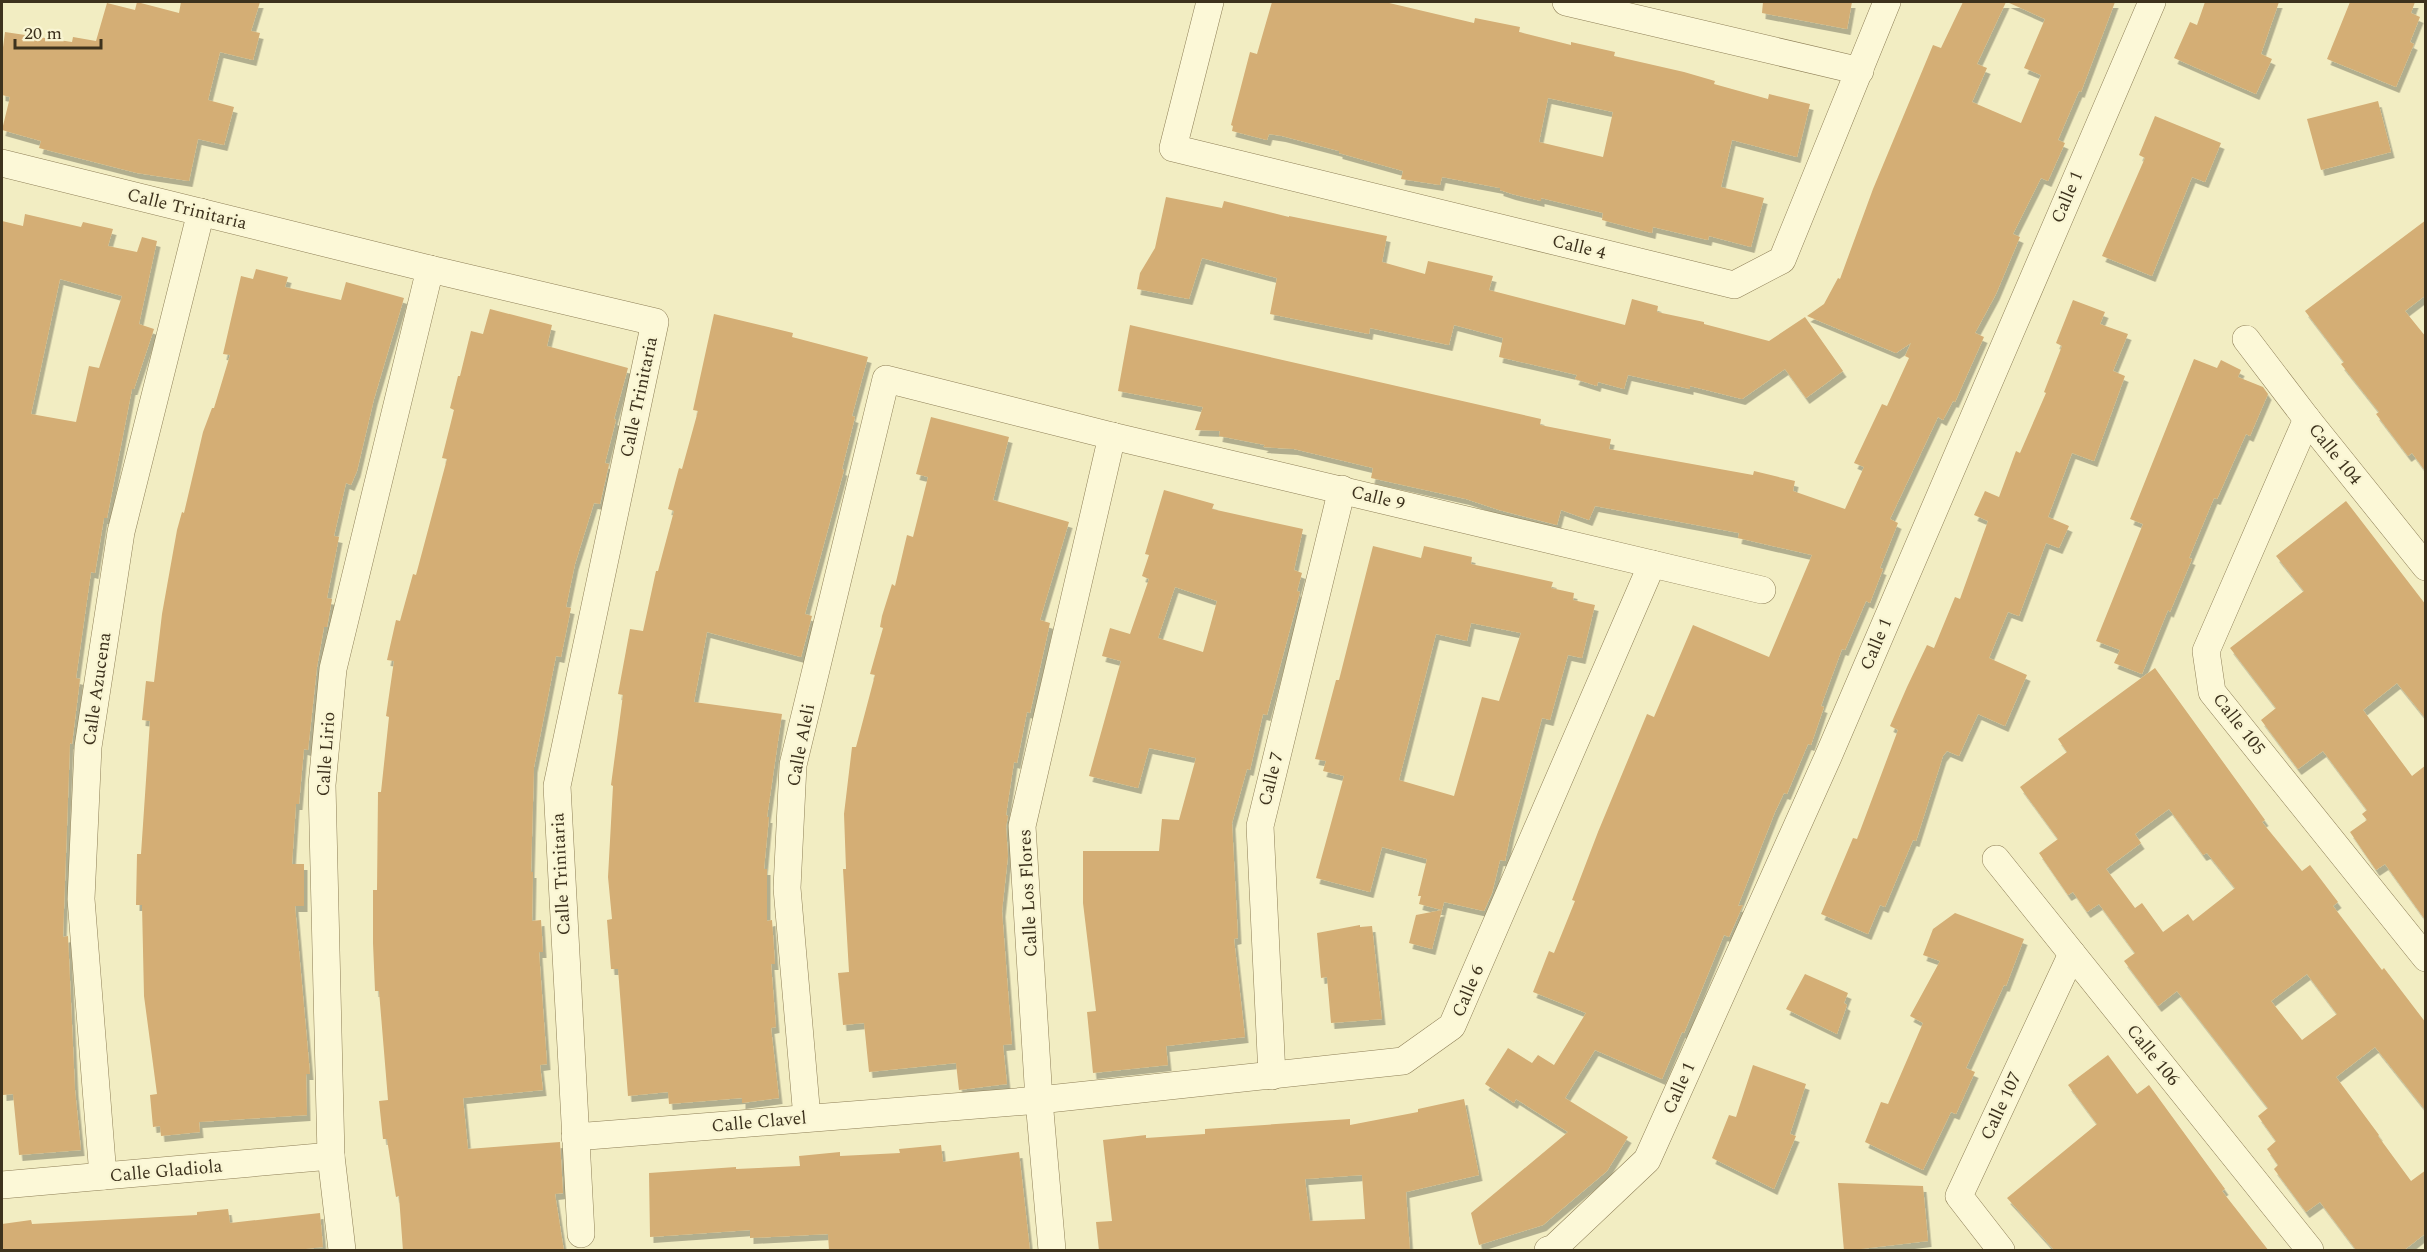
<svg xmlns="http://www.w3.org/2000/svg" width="2427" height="1252" font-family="Spectral,serif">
<defs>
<filter id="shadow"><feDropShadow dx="3.5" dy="6" stdDeviation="0" flood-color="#0004"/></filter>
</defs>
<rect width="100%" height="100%" fill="#f2edc2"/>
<g fill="#d4ae75" fill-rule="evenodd" filter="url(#shadow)">
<polygon points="137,2 179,13 181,2 260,2 251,31 260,33 253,60 220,52 208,100 234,107 224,145 198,139 189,181 137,173 39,148 41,141 2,130 10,97 2,95 2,55 5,32 72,42 73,37 96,41 107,3 135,10"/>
<path d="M1272,2H1385L1474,23L1475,18L1520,27L1519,32L1571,45V42L1615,52L1614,56L1684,72L1715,81L1714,84L1768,99L1769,94L1810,104L1797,157L1732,140L1721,187L1764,198L1751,247L1709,236L1708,240L1653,227L1652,233L1602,220L1603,213L1541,198V201L1512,194L1500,190V188L1442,177L1440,185L1401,179L1403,171L1339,153V151L1282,136L1269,134L1267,140L1232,131L1233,126L1231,125L1250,52L1257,54ZM1548,98L1613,112L1603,157L1539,142Z"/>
<polygon points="1763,2 1852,2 1847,29 1762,13"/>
<polygon points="1963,2 2006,2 1977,64 1987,68 1972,102 2021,123 2041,75 2024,68 2045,19 2007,2 2115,2 2081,92 2079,91 2058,140 2065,143 2048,181 2041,178 2013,234 2020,237 1996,294 1975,333 1984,337 1955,402 1953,401 1943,420 1938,417 1890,519 1898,523 1880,568 1883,569 1870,603 1866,601 1845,650 1842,649 1821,706 1824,707 1811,745 1808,744 1787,794 1784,793 1775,812 1738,906 1743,905 1729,937 1724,935 1684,1033 1682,1032 1662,1079 1595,1050 1565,1098 1628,1137 1607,1171 1543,1225 1479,1245 1471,1213 1568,1132 1516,1099 1514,1103 1485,1084 1508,1048 1532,1063 1538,1055 1554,1065 1586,1013 1533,992 1549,951 1554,953 1575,901 1572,900 1598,832 1647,714 1654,717 1693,625 1769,657 1812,555 1738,538 1739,533 1595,506 1589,520 1561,510 1557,525 1499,510 1466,499 1371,478 1373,468 1294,449 1263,447 1265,445 1219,436 1220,431 1195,430 1203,407 1118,391 1130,325 1541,419 1540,425 1611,439 1609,449 1753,475 1754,471 1795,481 1793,491 1845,509 1864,467 1854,463 1882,404 1887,406 1909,358 1905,356 1911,343 1896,353 1807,316 1824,304 1838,278 1840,279 1873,189 1933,45 1941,48"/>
<polygon points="2205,2 2279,2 2261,54 2272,59 2256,94 2174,58 2190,22 2197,25"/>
<polygon points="2350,2 2415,2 2411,13 2420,17 2410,42 2414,44 2396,87 2327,59"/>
<polygon points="2378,101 2391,152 2321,170 2307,119"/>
<polygon points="2155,116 2221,143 2205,182 2192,177 2152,276 2102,256 2145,158 2139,155"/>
<polygon points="1166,197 1222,208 1224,201 1289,217 1289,216 1387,236 1382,262 1425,274 1428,261 1493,276 1489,290 1625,325 1632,299 1658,306 1657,312 1704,322 1704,324 1769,341 1805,317 1843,371 1806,398 1785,369 1742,399 1690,386 1690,389 1628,375 1624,389 1598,382 1597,386 1575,379 1577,375 1499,357 1503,338 1454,325 1449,345 1370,328 1369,334 1270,314 1277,278 1202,258 1189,299 1137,289 1140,273 1155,248"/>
<path d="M25,214L81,227L83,222L113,229L108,246L137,252L142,237L157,241L139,324L154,329L134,389H132L107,518H104L95,573L91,572L76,678L80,679L72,744L70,743L63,937L68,936L75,1090L81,1150L19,1155L13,1094L3,1095L2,1066V221L23,226ZM60,279L122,296L99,368L89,366L76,422L31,414Z"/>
<polygon points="2426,220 2426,295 2405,311 2426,337 2426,472 2412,453 2408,456 2376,414 2379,412 2341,364 2344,362 2305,311"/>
<polygon points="256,269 288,277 285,287 341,300 346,282 404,298 374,399 357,471 351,485 346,483 334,536 339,537 327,598 332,599 327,627 324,627 317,667 308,750 304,749 299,804 296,804 292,864 304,864 304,906 295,906 310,1074 306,1074 307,1115 199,1122 200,1132 161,1136 160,1126 153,1127 150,1095 157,1094 144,996 142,905 136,905 137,854 141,854 150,721 142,720 146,681 154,682 162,614 177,530 182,512 184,513 203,432 212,408 214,408 230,355 223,354 241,276 253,279"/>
<polygon points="2073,300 2105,312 2100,324 2128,334 2113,371 2125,376 2094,461 2072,453 2048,517 2069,526 2059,548 2046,543 2019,616 2008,612 1989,658 2027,675 2005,726 1978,714 1959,756 1947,751 1943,756 1916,841 1913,840 1885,907 1880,905 1868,934 1821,914 1853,838 1857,839 1898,730 1890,726 1907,687 1927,645 1934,648 1955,597 1960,599 1988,521 1974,515 1985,491 1999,497 2016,451 2020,453 2046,393 2044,392 2062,346 2056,343"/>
<polygon points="490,309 552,325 547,346 628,368 614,419 616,420 605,463 609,464 600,504 594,503 575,564 566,607 571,608 561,657 556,656 534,767 531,872 533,872 532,921 541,920 543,952 539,952 547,1064 540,1065 543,1090 463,1098 468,1149 560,1142 563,1193 555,1194 564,1251 403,1251 399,1196 396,1197 387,1139 383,1139 379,1101 388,1100 379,991 375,991 373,943 373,890 377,890 378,792 381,792 389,717 386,716 394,661 387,660 396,620 400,621 413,574 416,575 447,459 442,458 454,410 450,408 458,376 460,376 471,331 483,334"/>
<polygon points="714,314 793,333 792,337 868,357 852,416 855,417 842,469 844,470 805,614 812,616 801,657 707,632 694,702 782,714 767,817 769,817 764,869 767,869 767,921 772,920 775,964 771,964 776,1027 771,1028 779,1098 742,1103 742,1098 669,1104 668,1092 628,1096 618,969 611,969 607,920 612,919 608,877 613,786 611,785 623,695 618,694 630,629 643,631 656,571 658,571 674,511 668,509 679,468 682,469 698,411 693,410"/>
<polygon points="2194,359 2217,368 2221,360 2241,370 2238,377 2263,387 2268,394 2250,436 2246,434 2217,499 2214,498 2189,558 2192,559 2170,612 2168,610 2142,674 2114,663 2120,650 2096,641 2143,524 2130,519"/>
<polygon points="931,417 1009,437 993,500 1069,522 1040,620 1050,623 1030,713 1027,712 1017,763 1014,762 1006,815 1008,816 1006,827 1008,856 1002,911 1012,1044 1003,1045 1007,1084 959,1090 956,1063 869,1072 864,1023 843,1025 838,973 849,972 843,869 846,869 844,814 852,747 856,747 875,675 870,674 883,628 880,627 882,616 892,584 895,586 907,535 913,537 928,477 916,474"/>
<path d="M1164,490L1214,504L1212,509L1303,529L1294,570L1302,573L1297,591L1300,592L1267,715L1263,714L1250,770L1247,769L1232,823L1238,938L1234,939L1245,1037L1166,1046L1168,1065L1093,1073L1087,1012L1096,1011L1083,903V851H1159L1162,819L1179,820L1196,758L1149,748L1138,788L1089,776L1121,661L1102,656L1110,628L1130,634L1149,579L1142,576L1149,555L1145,554ZM1175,587L1217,601L1203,652L1158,638Z"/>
<polygon points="2346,501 2426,605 2426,719 2397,683 2363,710 2412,776 2426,765 2426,921 2385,864 2376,870 2350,832 2367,820 2362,814 2367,810 2323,751 2298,769 2261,720 2276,708 2230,648 2304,591 2276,556"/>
<path d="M1373,546L1421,558L1424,546L1472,557L1471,564L1553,582L1551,588L1574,593L1573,600L1595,605L1582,658L1568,655L1550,720L1542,718L1511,832L1505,861L1500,860L1492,893L1484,911L1444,902L1442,910L1419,904L1421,896H1418L1427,859L1382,847L1370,892L1316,878L1344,776L1323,771L1326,761L1315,759L1336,680H1339ZM1471,623L1521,633L1499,701L1482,697L1454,796L1399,780L1436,634L1467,641Z"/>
<path d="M2155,668L2265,820L2262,822L2302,871L2310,865L2338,902L2333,906L2382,970L2384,968L2426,1023V1111L2375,1047L2336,1077L2379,1135L2378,1136L2411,1181L2426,1170V1233L2403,1251H2357L2320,1202L2306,1212L2274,1169L2278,1165L2267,1149L2276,1141L2258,1116L2268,1108L2177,991L2158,1006L2124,961L2135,953L2099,904L2087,912L2073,892L2068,895L2039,853L2058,839L2020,787L2067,752L2058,739ZM2169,809L2203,855L2207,853L2235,888L2193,921L2188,914L2163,932L2142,903L2135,908L2106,869L2141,843L2135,834ZM2307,974L2337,1014L2302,1040L2271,1001Z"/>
<polygon points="1442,910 1432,949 1409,943 1416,915"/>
<polygon points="1955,913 2024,939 2006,986 2004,985 1966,1068 1975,1072 1956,1114 1951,1112 1923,1170 1865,1142 1881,1102 1888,1104 1923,1023 1910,1016 1940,961 1923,955 1933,929"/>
<polygon points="1360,925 1360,927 1372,926 1382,1019 1331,1023 1327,977 1321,978 1317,933"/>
<polygon points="1805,974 1848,993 1844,1003 1847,1005 1837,1034 1786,1009"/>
<polygon points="2108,1055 2137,1094 2149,1085 2225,1189 2222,1191 2269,1251 2055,1251 2007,1198 2097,1124 2068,1085"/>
<polygon points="1753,1065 1806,1084 1790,1134 1796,1136 1774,1189 1712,1158 1729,1115 1736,1117"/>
<path d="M1464,1099L1479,1175L1406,1192L1410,1251H1099L1096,1222L1112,1221L1103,1140L1146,1135V1138L1205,1134V1129L1350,1119V1125L1418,1112V1109ZM1362,1175L1365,1219L1310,1221L1305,1179Z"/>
<polygon points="941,1145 943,1162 1019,1152 1030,1251 829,1251 828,1234 750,1238 750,1230 650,1237 649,1173 736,1167 736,1169 800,1166 799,1156 840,1152 840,1156 900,1153 899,1149"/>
<polygon points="1838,1183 1923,1186 1928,1241 1844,1251"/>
<polygon points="228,1209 230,1223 320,1213 323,1247 288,1251 2,1251 2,1224 31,1220 32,1224 197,1215 197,1212"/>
</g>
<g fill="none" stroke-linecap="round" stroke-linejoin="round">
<defs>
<g id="street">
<polyline points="1210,2 1173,148 1734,285 1782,260 1887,2"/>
<polyline points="1566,2 1860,71"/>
<polyline points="2,163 430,269 655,322 557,786 581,1234"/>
<polyline points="2246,339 2307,419 2426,567"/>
<polyline points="2307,419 2206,651 2212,692 2426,958"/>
<polyline points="1996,859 2310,1250"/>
<polyline points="1272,1076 1260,826 1342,489"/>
<polyline points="807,1118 787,888 793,765 886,379 1112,436 1762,590"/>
<polyline points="575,1137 1039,1100 1403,1061 1452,1026 1652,564"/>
<polyline points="103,1176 81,899 88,747 121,532 201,212"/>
<polyline points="2,1185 331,1156"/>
<polyline points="342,1250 331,1156 322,785 333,669 430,269"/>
<polyline points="1052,1250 1039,1100 1022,826 1112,436"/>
<polyline points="1548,1250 1554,1248 1647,1160 1828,757 2152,2"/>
<polyline points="2001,1250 1959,1196 2072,954"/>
</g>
</defs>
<use href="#street" stroke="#8e7f57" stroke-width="28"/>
<use href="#street" stroke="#fcf8d7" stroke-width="27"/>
</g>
<g text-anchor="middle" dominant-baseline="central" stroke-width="4.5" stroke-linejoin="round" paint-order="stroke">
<g font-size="18" fill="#3d321d" stroke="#f9f5d3">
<text transform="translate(2067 197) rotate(-67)">Calle 1</text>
<text transform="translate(187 209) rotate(14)">Calle Trinitaria</text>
<text transform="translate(1579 247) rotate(14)">Calle 4</text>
<text transform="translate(639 397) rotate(-78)">Calle Trinitaria</text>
<text transform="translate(2335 454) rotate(51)">Calle 104</text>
<text transform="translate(1378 498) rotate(14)">Calle 9</text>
<text transform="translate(1876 644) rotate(-67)">Calle 1</text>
<text transform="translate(97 689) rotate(-82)">Calle Azucena</text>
<text transform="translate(2239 724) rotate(52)">Calle 105</text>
<text transform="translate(801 745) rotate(-79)">Calle Aleli</text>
<text transform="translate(326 754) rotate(-86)">Calle Lirio</text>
<text transform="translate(1271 779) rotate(-76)">Calle 7</text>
<text transform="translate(561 874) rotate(-93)">Calle Trinitaria</text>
<text transform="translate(1028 893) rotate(-93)">Calle Los Flores</text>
<text transform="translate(1468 991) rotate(-67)">Calle 6</text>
<text transform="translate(2153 1055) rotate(51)">Calle 106</text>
<text transform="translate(1679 1088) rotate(-66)">Calle 1</text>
<text transform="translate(2001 1106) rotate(-65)">Calle 107</text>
<text transform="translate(759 1122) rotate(-5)">Calle Clavel</text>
<text transform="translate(166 1171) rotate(-5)">Calle Gladiola</text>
</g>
</g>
<rect width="2427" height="1252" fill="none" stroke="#3d321d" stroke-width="6"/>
<path d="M15 39v9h86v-9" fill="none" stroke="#3d321d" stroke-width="3"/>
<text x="24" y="39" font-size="18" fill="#3d321d" stroke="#f9f5d3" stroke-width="4.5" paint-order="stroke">20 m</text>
</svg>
